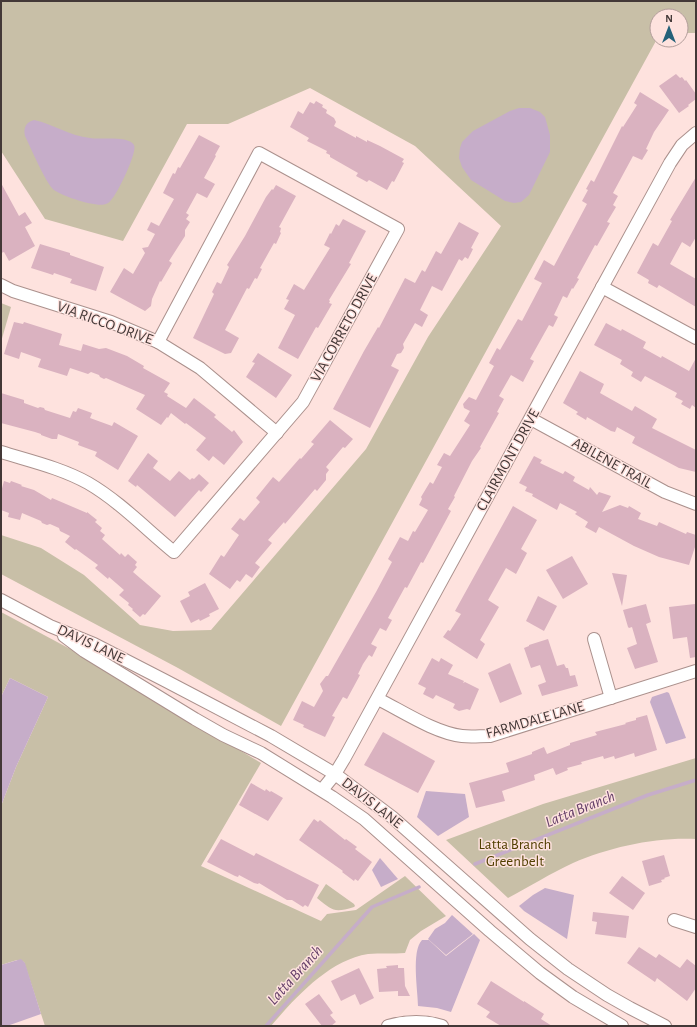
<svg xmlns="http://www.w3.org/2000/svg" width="697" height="1027" font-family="'Alegreya Sans',sans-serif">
<rect width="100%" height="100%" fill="#fee2de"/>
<g fill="#c8bfa7">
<polygon points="1,1 696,1 696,33 681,33 681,16 657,16 657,39 281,726 178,668 1,574 1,535 41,548 84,575 140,625 173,631 211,630 366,449 428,337 501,226 415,146 310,88 228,124 187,124 123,241 45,219 1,151"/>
<polygon points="1,303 11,307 1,342"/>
<path d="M1,612L87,658L261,763L201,866L321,921L327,914L356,910L405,876L446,916L421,931L410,940L405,953C393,954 380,953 368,954C329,960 295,998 271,1026H45L24,962L17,960L1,965V806L16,767L48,697L10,678L1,697Z"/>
<path d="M696,758V839C655,837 610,847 573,863C551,873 529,887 508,898L446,840L543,804Z"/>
<path d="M326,884L354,904L355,906L354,907C334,913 333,911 317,898Z"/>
</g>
<g fill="#c6adc9">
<polygon points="519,108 530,108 540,112 545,117 550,135 550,152 529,195 521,202 514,203 505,201 471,180 462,167 459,158 460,148 462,142 473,131 510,111"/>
<path d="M34,120C53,124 70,136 90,138C100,140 128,135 134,145C138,151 117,195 111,200C110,202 108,203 106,204C97,208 62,196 54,190C45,182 31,148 25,136C23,128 26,122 34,120Z"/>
<polygon points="10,678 48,697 16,767 1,806 1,697"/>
<polygon points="667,692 669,693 686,738 666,744 650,702 652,697"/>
<polygon points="426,791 465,794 469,817 438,836 417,817"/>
<polygon points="380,858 398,879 381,887 372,870"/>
<polygon points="545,888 574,895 567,939 524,911 519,906 533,895"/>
<polygon points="452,915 473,934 446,955 428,939 435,929 445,923"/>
<path d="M474,934L480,940L451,1012L437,1008L418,1006C418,991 411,951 422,940H429L446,956Z"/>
<polygon points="21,959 25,963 41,1014 7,1026 1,1026 1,965"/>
</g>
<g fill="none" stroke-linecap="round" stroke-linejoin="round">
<g stroke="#c6adc9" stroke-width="3.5">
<polyline points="475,864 648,795 696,780"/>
<polyline points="266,1026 372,907 419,887"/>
</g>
</g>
<g fill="#dab2c0">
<polygon points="676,74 680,78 682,77 685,81 686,80 696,94 696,99 688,105 689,106 679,113 659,86"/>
<polygon points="640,92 669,110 654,132 646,149 648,150 642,160 633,156 613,193 618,196 613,205 616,207 607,222 610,223 597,246 595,245 577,278 579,279 573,289 572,288 567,298 563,296 554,315 558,317 553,327 549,325 530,359 534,361 523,382 511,375 499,396 504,399 497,412 499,413 480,447 481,448 472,461 454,496 455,497 448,509 451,511 423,563 421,562 407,588 405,587 388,618 392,620 386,631 380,628 371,644 377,647 372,657 369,655 363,664 358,674 360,675 347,699 343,697 332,716 335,717 325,737 303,727 304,725 293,720 302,701 314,707 323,691 320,684 326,676 328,676 376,592 392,562 388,559 400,537 408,541 413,531 415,532 428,510 419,505 422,499 421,497 430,482 433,484 442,467 437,465 444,453 450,456 470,425 464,421 470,411 464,408 463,404 469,397 476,400 494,366 489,363 497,348 500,350 518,319 522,321 542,283 534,279 544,260 554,266 587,204 582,201 588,190 586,189 591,180 594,182 622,126 623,127 637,105 634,103"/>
<polygon points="316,101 323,105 322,107 327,110 326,113 334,118 336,122 334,126 356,138 356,136 367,142 367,140 380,146 404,159 402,162 404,163 394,182 392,181 387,190 369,180 367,182 356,176 358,173 330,157 330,155 326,153 327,151 307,141 309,138 290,127 298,111 303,114 310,102 314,104"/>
<polygon points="199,135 220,146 215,155 216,156 204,178 215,184 207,198 197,193 186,213 189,215 186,219 190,222 185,230 185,236 169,261 172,263 161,282 160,281 152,299 151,306 145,311 110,292 124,268 133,274 145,253 142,248 148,247 155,234 147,230 151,222 159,226 174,199 163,193 173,173 175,174 178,167 180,168"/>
<polygon points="696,177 696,237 690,247 682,242 670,264 696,279 696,307 659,285 657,288 648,283 649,280 637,273 653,243 658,246 672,221 670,220"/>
<polygon points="1,183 19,216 25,212 32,223 25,227 35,246 9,261 4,252 1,253"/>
<polygon points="276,185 296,196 279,227 281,228 280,232 281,233 276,244 274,243 260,268 262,269 257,279 255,278 249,289 247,288 225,330 239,338 231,353 225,354 193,338 214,294 212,292 217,282 221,284 229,267 227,265 245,236 266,197 272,189 273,190"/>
<polygon points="343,219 366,231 349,263 351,264 329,300 330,301 329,303 332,304 318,328 316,327 298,359 278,348 295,315 284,309 289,300 286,299 294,284 304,290 330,248 324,245 330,233 331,234 336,224 339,226"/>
<polygon points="459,222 479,233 471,248 473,249 468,259 465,257 462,261 459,259 442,291 432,286 420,310 428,315 422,327 415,323 403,344 404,348 401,353 397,354 391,366 399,370 370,428 333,409 364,351 378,327 379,328 405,278 415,283 422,270 425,272 436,251 441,254"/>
<polygon points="40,244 70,253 70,255 104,267 96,291 70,283 72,279 54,273 53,275 47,273 31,268"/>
<polygon points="14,322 23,324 24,322 62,334 59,345 81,351 83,344 99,349 106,348 127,356 144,366 143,368 170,383 164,392 168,394 167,396 186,408 194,398 216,415 214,417 232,432 234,430 243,442 224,465 213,456 209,461 196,450 206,438 186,423 185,424 171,413 168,418 167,417 161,425 136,409 145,395 106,378 104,379 100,377 99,375 91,372 88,374 70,368 67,376 38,367 41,359 21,352 19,359 4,354"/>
<polygon points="606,323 621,331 622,329 646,342 643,348 661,358 662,356 689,371 696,358 696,408 692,405 690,409 681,404 683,401 675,397 677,393 645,376 641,382 631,376 633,372 620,364 622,360 594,345"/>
<polygon points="258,353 292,375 276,398 246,377 255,363 252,362"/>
<polygon points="580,371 604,384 600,393 632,411 635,406 657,419 652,428 696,450 696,472 679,468 632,443 635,437 617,427 615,432 611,431 587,417 586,420 576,414 578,412 563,403"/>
<polygon points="1,393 24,400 24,403 38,408 40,407 44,408 45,410 70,418 73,411 76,412 78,408 92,413 90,418 112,426 114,422 138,436 118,470 95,456 97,452 78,445 79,442 58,434 57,439 52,439 41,435 41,434 35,432 1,423"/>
<polygon points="330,420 353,439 345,448 343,447 326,467 329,470 326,474 326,480 317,491 315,489 285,524 284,522 268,540 272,543 255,563 260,567 252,578 246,574 240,582 237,580 230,589 209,574 221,555 224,557 239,535 231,529 240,518 244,521 260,502 256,498 273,477 279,482 300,458 301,459 314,444 311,442"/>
<polygon points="148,453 158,461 153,468 170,481 179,471 190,480 192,478 194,479 199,474 209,483 201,492 199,490 175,517 137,485 136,487 128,481"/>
<polygon points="534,456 542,460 540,463 563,474 565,471 575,477 573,481 589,490 590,487 597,495 599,492 611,496 602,512 620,505 628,508 629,506 641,513 638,519 657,526 659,522 686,534 687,532 696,535 696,544 689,565 659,557 634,546 599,527 596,533 585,527 588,522 575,514 577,512 560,503 557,510 532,496 533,494 525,491 527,487 519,483"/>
<polygon points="4,481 10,483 11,481 22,485 21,486 34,490 51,500 52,498 87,513 87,512 97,520 95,522 102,528 100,531 105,535 102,539 120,555 121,553 125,557 128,554 137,562 135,565 137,567 133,572 161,596 145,615 143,614 140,617 132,610 133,609 128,605 129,603 119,595 124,590 109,577 108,579 95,568 98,565 76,549 75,550 65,542 70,536 60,531 59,528 50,524 47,525 42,523 41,521 22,513 20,520 8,517 9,513 1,510 1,492"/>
<polygon points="513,506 537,520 521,549 527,553 516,574 506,568 488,600 499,607 480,640 485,644 477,659 443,637 448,630 450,631 461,614 455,611"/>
<polygon points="572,556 588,584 563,599 546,570"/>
<polygon points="612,573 627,575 622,606"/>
<polygon points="205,583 219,609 209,614 210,616 200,621 199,619 191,623 180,601 190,596 188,592"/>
<polygon points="538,596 557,606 544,631 526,621"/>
<polygon points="646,604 651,622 646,624 658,662 635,669 627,648 637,644 632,627 629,628 628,627 623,610"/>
<polygon points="695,604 696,657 690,658 687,637 673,639 669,607"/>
<polygon points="548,639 557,666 564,664 566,668 568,668 570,676 575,675 578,686 542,696 538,685 546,682 540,665 531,668 524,648 529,646 529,645"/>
<polygon points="432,658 439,662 441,658 453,665 448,674 464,681 463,683 465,682 479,689 470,710 467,709 459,711 453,708 455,704 436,695 433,699 423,694 426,688 418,684"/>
<polygon points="510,663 522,694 500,703 488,673"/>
<polygon points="647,715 657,750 635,757 634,753 615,759 614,756 604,759 603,756 581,762 582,764 567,768 568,770 556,775 553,768 534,775 535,780 502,791 505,801 476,808 469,783 509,772 506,763 532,754 532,752 544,747 547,754 570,745 570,743 597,735 595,732 626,724 625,723 636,720 636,718"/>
<polygon points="383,732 435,761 418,793 364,765"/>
<polygon points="251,783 265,791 266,789 270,792 271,791 283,798 268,821 239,805"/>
<polygon points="314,819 318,822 320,820 345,840 346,839 357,847 355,849 372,862 358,881 355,879 354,881 342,872 343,871 299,840"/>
<polygon points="221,839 254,856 256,853 319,885 308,907 305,905 303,907 292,900 287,900 259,883 258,884 254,883 239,875 238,877 235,876 207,862"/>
<polygon points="664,855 670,876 664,878 665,879 661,880 662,882 649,886 642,861"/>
<polygon points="622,876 645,893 633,910 609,893"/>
<polygon points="593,912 629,916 626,938 595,934 597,922 592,921"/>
<polygon points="639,947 656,958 659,954 680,968 687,959 696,966 696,988 687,1001 657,978 655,982 627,963"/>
<polygon points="398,965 398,968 404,968 405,986 410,996 398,996 398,991 379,992 377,969 387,968 386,966"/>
<polygon points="359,968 374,998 360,1005 355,994 341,1001 331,981"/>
<polygon points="491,981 524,1002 524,1001 544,1014 541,1019 552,1026 501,1026 486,1017 490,1012 477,1004"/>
<polygon points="319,994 333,1013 330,1015 336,1022 331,1026 322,1026 305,1004"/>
</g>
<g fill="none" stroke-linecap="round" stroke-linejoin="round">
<defs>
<g id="minor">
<polyline points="1,285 13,291 111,322 158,342 200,368 277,433"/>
<polyline points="602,287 696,338"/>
<polyline points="531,419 665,492 696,504"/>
<path d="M1,452C30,461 61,468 88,483C119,501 146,529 174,552L303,402L398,229L259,153L158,342"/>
<polyline points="1,600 50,626 94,644 164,680 271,736 335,774 392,817 530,939 568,969 607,995 630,1008 665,1026"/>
<polyline points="64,636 84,651 195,719 223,735 261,753 332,797 364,819 490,931 540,973 573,997 622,1026"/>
<polyline points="594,639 611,698"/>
<path d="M378,699C402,711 435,733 462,736C471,737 480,736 490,736L696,671"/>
<polyline points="322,790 335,774 344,759 670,163 682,145 696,133"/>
<polyline points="674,920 696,927"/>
<path d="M388,1026C406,1021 424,1020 442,1026"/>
</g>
</defs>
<use href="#minor" stroke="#ab918d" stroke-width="14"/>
<use href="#minor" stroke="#fff" stroke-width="12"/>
</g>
<g text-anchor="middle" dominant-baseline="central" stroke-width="3" stroke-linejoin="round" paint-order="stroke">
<g font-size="15" fill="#433837" stroke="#fee2de">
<text transform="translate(105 323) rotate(20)">VIA RICCO DRIVE</text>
<text transform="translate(344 328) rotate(-61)">VIA CORRETO DRIVE</text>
<text transform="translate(508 460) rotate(-61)">CLAIRMONT DRIVE</text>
<text transform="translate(612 463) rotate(29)">ABILENE TRAIL</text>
<text transform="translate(91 644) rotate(25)">DAVIS LANE</text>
<text transform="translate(535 720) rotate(-16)">FARMDALE LANE</text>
<text transform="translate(372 803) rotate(38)">DAVIS LANE</text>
</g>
<g font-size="15" fill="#513f00" stroke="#fee2de">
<text x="515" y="844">Latta Branch<tspan x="515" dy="17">Greenbelt</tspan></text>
</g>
<g font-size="16" font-style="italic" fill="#654069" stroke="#fee2de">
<text transform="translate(580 809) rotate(-22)">Latta Branch</text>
<text transform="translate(295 975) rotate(-48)">Latta Branch</text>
</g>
</g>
<rect width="697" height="1027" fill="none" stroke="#433837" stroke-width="4"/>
<g transform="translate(669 28)"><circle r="19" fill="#fee2de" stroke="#b39e9b"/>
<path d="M0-3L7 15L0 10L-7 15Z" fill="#256179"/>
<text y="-6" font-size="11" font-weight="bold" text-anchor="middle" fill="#433837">N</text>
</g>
</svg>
